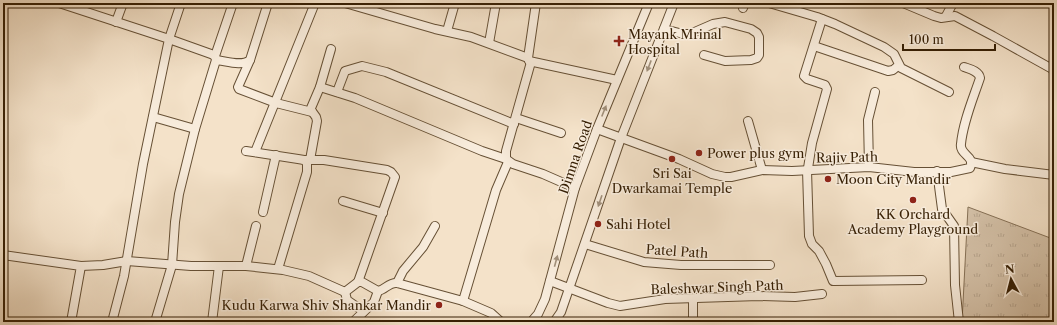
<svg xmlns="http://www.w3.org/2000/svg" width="1057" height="325" font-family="'Libre Caslon Text',serif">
<defs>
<pattern id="park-tufts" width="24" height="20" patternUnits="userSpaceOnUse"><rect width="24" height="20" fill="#d4c1a8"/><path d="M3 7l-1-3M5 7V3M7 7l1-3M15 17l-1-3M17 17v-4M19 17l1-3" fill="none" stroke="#b7a58f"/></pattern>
</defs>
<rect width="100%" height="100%" fill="#f4e2c9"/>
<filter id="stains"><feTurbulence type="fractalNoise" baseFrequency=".005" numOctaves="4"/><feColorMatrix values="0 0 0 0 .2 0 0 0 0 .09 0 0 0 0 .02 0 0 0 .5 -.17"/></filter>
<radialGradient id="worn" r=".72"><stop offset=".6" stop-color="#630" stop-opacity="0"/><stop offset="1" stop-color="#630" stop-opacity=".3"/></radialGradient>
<polygon fill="url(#park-tufts)" stroke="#857056" points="968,207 1053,239 1054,322 962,322"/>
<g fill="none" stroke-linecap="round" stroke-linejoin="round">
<defs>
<g id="minor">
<polyline points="59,3 169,39 143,164 124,276 112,322"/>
<polyline points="181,3 169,39 211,54 215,56 216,60 195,129"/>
<polyline points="345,3 435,29 471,37 528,58"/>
<polyline points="536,3 528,58 529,61 617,80"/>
<polyline points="769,3 817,17 835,24 884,47 894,54 901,68 949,92"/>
<polyline points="903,3 934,16 941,18 955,16 993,36 1054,70"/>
<polyline points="743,8 745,3"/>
<polyline points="946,16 953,3"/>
<polyline points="822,19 804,76 807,79 825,85 827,89 812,143 808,168 807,170 809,236 812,244 819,251 826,264 833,281 922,280"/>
<polyline points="116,22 123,3"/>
<polyline points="664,29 683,34 690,34 713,24 725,22 751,29 757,33 759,37 759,55 757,58 751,60 725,61 704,55"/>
<polyline points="447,31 455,3"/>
<polyline points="489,43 496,3"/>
<polyline points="814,46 888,71 893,70 899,65"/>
<polyline points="215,56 233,3"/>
<path d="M216,60C226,61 242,67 250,60L268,3"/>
<polyline points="250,60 238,87 239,89 276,103 312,112"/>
<polyline points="531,62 506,151 506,159 513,164 543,174 575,188"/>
<polyline points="320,87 355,98 482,151 506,159"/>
<polyline points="337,92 345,71 362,66 386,72 514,124"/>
<polyline points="153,117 195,129 179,194 175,222 172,265 155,322"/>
<polyline points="516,118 561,133"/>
<polyline points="748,121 762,170"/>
<path d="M597,129L679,159L712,174L725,177H731L762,170L792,171L869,167L914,172H951L970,168C976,156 959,155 961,144C963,122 973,99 980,78C979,71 970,69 964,67"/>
<polyline points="246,151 298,159 304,160 307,163 307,172 278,269"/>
<polyline points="255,152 315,3"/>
<polyline points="304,160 324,160 387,170 391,172 395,177 358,282"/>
<polyline points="310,160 317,121 316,117 311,110 311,108 320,87 331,49"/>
<polyline points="971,162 1005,169 1054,175"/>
<polyline points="869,167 868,120 875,92"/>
<polyline points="937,171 942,209 954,226 955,285 959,322"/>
<polyline points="343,201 383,213"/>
<polyline points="263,212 276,155"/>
<polyline points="585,244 644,262 681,265 770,265"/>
<polyline points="3,255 81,266 71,322"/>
<path d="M81,266L103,265L127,261L191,266H246L283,270L309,276L345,292L358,282H362L378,291C385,290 389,282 397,283L463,301L491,313L501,322"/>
<polyline points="246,266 256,226"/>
<polyline points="550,281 608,303 620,306 665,299 759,296 795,297 822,294"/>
<polyline points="397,283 403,271 423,247 435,226"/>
<polyline points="345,292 347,300 363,311"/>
<polyline points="693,299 693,322"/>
<polyline points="463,301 496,190 508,162"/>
<polyline points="212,322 219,266"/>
<polyline points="353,322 374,302 378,291"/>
<polyline points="531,322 538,314 545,299 575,188 597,129 649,3"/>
<polyline points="554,322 561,312 621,138 674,3"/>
</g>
</defs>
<use href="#minor" stroke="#665035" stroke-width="10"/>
<use href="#minor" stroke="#f8ecdc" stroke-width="8"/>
</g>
<defs><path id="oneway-solid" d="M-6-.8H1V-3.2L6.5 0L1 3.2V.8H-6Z"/></defs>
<g fill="#a1907b">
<use href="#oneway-solid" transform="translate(649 66) rotate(111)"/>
<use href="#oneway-solid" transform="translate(604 111) rotate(-68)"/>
<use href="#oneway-solid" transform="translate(600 201) rotate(109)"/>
<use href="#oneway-solid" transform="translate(556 261) rotate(-75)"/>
</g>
<g fill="#8f2418" stroke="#f8ecdc" stroke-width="1.5">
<path d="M617 35h4v4h4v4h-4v4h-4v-4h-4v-4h4z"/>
<circle cx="699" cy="153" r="4"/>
<circle cx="672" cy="159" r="4"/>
<circle cx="828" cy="179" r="4"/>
<circle cx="913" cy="200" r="4"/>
<circle cx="598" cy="224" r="4"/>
<circle cx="439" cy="305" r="4"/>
</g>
<g text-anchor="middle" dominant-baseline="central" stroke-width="3" stroke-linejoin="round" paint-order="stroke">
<g font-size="13" fill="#361f04" stroke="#f8ecdc" text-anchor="start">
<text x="628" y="34">Mayank Mrinal<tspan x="628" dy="15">Hospital</tspan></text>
<text x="707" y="153">Power plus gym</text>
<text x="672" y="173" text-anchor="middle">Sri Sai<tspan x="672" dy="15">Dwarkamai Temple</tspan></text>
<text x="836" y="179">Moon City Mandir</text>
<text x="913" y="214" text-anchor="middle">KK Orchard<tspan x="913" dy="15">Academy Playground</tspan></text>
<text x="606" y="224">Sahi Hotel</text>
<text x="431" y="305" text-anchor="end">Kudu Karwa Shiv Shankar Mandir</text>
</g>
<g font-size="13" fill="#361f04" stroke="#f8ecdc">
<text transform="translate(575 157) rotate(-71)">Dimna Road</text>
<text transform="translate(847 157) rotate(-1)">Rajiv Path</text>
<text transform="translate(677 251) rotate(4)">Patel Path</text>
<text transform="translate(717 287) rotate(-2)">Baleshwar Singh Path</text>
</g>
</g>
<rect width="1057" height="325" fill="none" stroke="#f4e2c9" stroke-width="16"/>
<rect x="4" y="4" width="1049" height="317" fill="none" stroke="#361f04" stroke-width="2"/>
<rect x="8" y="8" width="1041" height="309" fill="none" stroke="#361f04"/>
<g transform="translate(1011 279) rotate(353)" stroke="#f8ecdc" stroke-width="3" paint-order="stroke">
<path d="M0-3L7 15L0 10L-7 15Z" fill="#361f04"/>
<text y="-6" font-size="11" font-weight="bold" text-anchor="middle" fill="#361f04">N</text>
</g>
<path d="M903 44v6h92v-6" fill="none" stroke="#361f04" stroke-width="2"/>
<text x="909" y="44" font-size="12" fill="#361f04" stroke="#f8ecdc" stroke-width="3" paint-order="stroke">100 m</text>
<rect width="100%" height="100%" filter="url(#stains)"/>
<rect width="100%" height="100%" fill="url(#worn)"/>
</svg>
